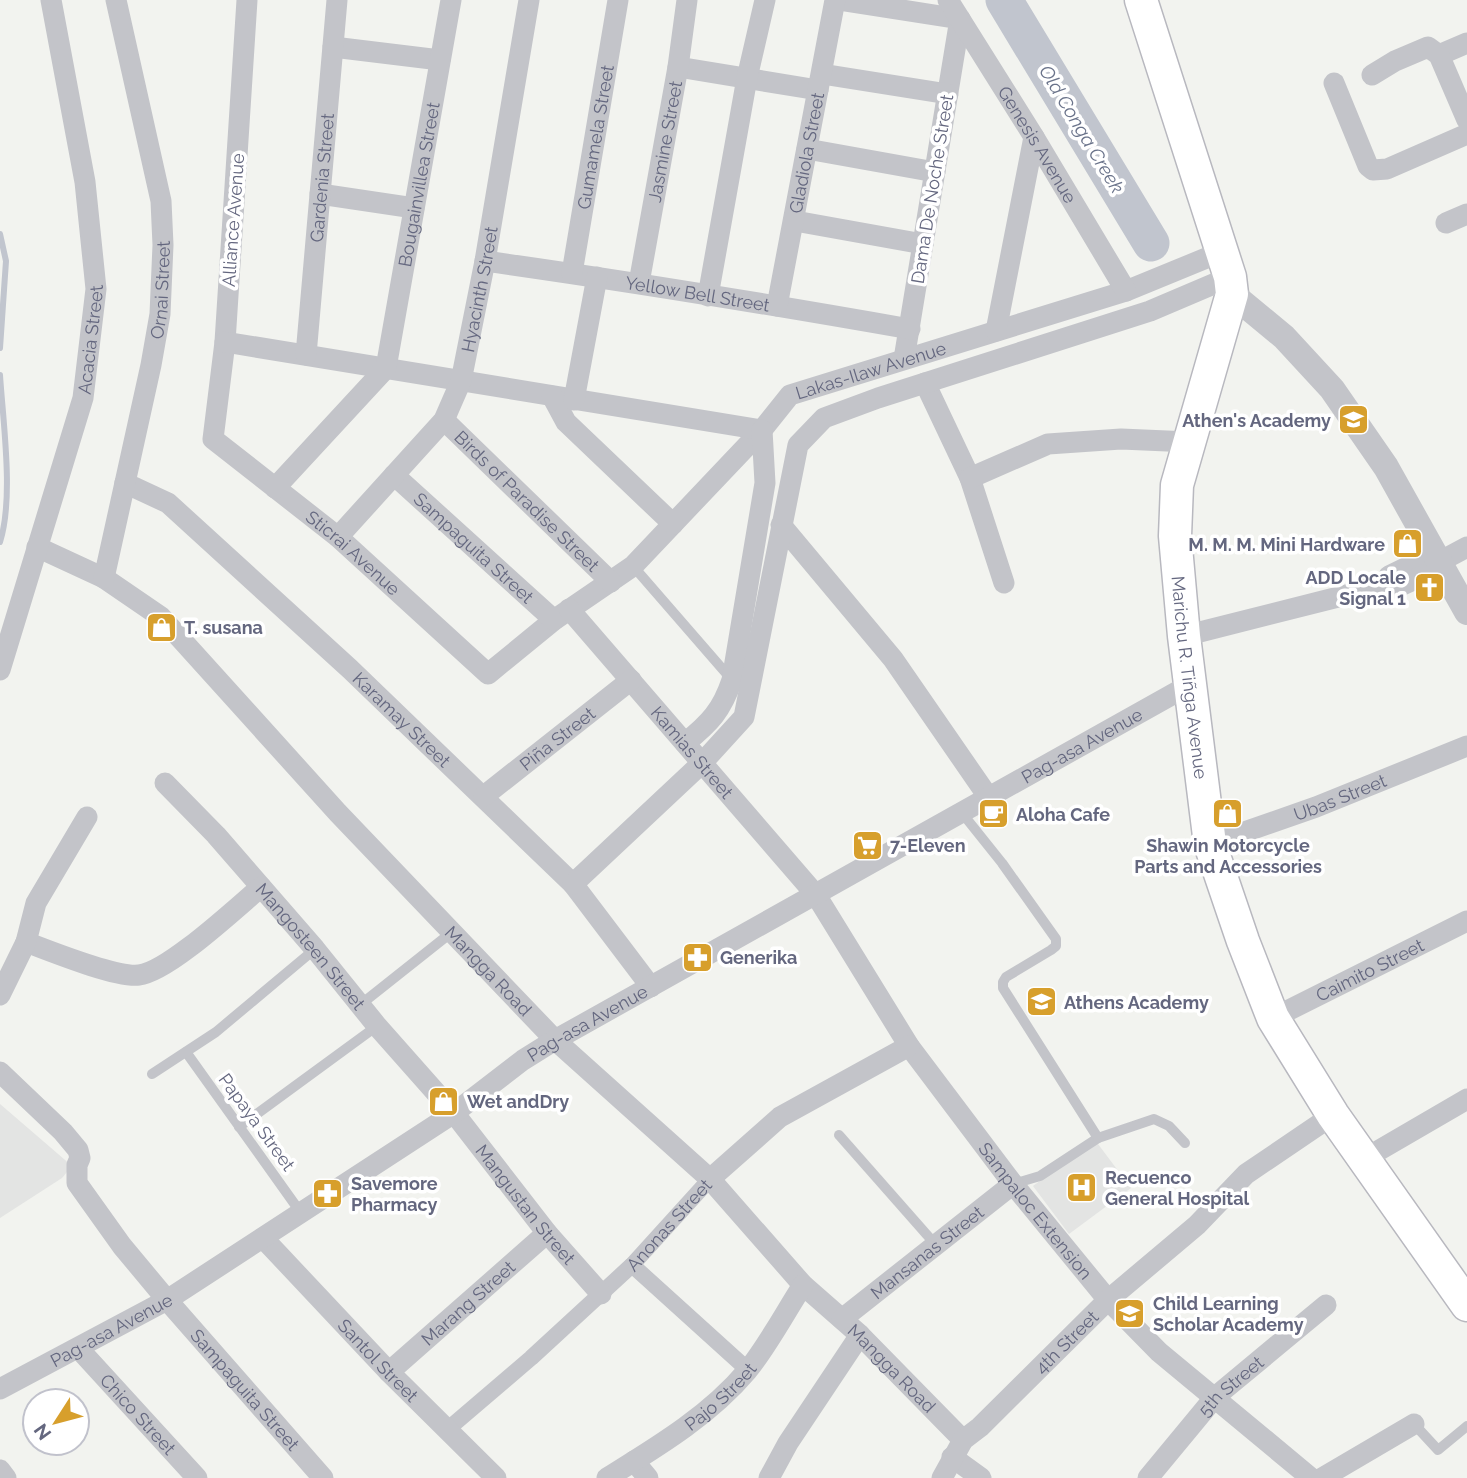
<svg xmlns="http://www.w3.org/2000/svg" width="1467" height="1478" font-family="Raleway,sans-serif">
<rect width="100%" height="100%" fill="#f2f3ef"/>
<g fill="#e3e4e3">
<polygon points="0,1104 72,1166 62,1178 0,1218"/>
<polygon points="1095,1140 1131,1188 1069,1234 1033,1186"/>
</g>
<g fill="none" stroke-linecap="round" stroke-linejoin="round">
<g stroke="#c1c5ce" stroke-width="6">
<polyline points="0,234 6,261 0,348"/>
<path d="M0,375C3,422 14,498 0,542"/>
</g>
<polyline stroke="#c1c5ce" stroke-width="37" points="1004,0 1151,243"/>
<defs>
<g id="secondary">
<path id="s31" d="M1141,0L1230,277L1232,294L1177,485L1175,536L1184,636L1210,844L1243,941L1273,1018L1333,1115L1467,1305"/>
</g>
</defs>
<use href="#secondary" stroke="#b8b8bf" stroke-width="35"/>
<g stroke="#c3c4c9" stroke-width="10">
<polyline points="633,566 732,680"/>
<polyline points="962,813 1002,863 1056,939 1056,946 1051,950 1006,977 1003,982 1003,988 1098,1138 1040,1176 1013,1184"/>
<polyline points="360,1005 452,932"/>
<polyline points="186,1052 301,1213"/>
<polyline points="152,1074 216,1032 315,949"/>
<polyline points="239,1127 377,1026"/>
<polyline points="839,1135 935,1244"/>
<polyline points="1098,1138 1154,1119 1169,1126 1185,1143"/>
<polyline points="1414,1424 1438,1450 1467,1426"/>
</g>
<g stroke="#c3c4c9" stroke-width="16">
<polyline points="632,1265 748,1370"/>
<path id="s1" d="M448,1429L531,1358L632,1265L710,1179"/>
</g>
<g stroke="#c3c4c9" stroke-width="21">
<path id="s2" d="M247,0L225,342L213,439L338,537L488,674L554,620L633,566L762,430L790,395L1126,291L1221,252"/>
<polyline points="838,0 960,19 904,359"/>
<path id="s3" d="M948,0L1034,137L1126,291"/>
<polyline points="333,47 440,60"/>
<polyline points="1439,55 1467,43"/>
<polyline points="678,67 818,90"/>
<polyline points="822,74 948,94"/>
<polyline points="1372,75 1395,61 1428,47 1439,55 1467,120"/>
<polyline points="1334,83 1368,166 1373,170 1387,169 1467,134"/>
<polyline points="807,149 935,172"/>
<polyline points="320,194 414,208"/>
<polyline points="795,221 923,244"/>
<polyline points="1446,223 1467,214"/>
<path id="s4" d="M485,261C627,281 768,304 910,329"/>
<path id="s5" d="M572,273L618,0"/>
<path id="s6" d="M639,283L678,67L687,0"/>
<polyline points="708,296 747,78 765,0"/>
<path id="s7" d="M777,306L835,0"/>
<polyline points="996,331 1034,137"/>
<polyline points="225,342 762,430"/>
<path id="s8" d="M306,355L337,0"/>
<polyline points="925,383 970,478 1004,583"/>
<polyline points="552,396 566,422 673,524"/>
<polyline points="574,400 597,277"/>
<path id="s9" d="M444,420L611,582"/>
<path id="s10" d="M394,475L554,620"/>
<polyline points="970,478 1048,444 1121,439 1190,442"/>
<path id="s11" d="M125,483L168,503L350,669L573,884L651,987"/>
<path id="s12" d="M275,488L386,368L451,0"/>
<polyline points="781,525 893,659 989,798"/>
<path id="s13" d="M338,537L444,420L461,381L485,261L529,0"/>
<path id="s14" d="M37,547L104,578L161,617L338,813L555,1040L710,1179L803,1285L860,1335L963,1440"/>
<polyline points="1439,562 1467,547"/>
<polyline points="1389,576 1434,554"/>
<path id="s15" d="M104,578L151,365L160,314L163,245L161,201L116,0"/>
<path id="s16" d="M569,609L816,895L909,1046L1013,1184L1108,1300L1159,1352L1311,1478"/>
<polyline points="1184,636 1374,588 1396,588 1442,567"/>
<path id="s17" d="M0,670L83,398L96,289L85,182L51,0"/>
<path d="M685,743C710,723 722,710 732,680L765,483L762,430"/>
<path id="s18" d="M165,783L216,835L315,949L377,1026L454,1113L547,1233L601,1294"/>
<path id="s19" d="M484,796L631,680"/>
<path id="s20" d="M1210,844L1316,807L1467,746"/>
<polyline points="573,884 702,763 744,717 798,445 824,418 878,398 1150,311 1230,277"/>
<path d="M26,942C50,951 116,978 139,975C168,972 236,908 261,887"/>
<polyline points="0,995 26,942 36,903 87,817"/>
<path id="s21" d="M1273,1018L1467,921"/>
<path id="s22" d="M0,1072L63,1132L78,1150L80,1158L77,1165V1183L122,1246L167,1300L323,1478"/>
<polyline points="1364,1159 1467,1099"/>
<polyline points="710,1179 780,1117 909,1046"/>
<path id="s23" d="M263,1238L389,1372L496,1478"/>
<path id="s24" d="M842,1319L1013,1184"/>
<path id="s25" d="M79,1349L197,1478"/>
<path id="s26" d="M389,1372L547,1233"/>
<path id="s27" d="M0,1389L167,1300L454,1113L523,1060L555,1040L1191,684"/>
<polyline points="952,1457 981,1478"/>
<polyline points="634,1461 648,1478"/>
<polyline points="0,1470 6,1478"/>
<path id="s28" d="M607,1478C657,1447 709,1416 747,1371C767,1347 786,1311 803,1285"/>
<polyline points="769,1478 788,1443 860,1335"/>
<path id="s29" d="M942,1478L963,1440L980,1427L1108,1300L1197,1225L1246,1174L1333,1115"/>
<path id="s30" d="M1148,1478L1215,1397L1326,1305"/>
<polyline points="1322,1478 1414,1424"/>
</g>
<polyline stroke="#c3c4c9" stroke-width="26" points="1232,294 1284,337 1332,389 1386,467 1467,612"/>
<use href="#secondary" stroke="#fff" stroke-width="32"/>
</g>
<defs>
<symbol id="school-square" viewBox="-11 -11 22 22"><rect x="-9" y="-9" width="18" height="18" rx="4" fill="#d79f2c" stroke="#fff"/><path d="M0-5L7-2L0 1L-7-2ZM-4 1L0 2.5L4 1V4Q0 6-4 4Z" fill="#fff"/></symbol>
<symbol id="shop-square" viewBox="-11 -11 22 22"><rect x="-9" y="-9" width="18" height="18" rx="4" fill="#d79f2c" stroke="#fff"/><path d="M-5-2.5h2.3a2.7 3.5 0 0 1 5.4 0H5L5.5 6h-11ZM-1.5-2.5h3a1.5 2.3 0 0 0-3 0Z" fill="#fff"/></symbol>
<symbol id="church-square" viewBox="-11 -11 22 22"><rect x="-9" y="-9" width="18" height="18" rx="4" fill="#d79f2c" stroke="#fff"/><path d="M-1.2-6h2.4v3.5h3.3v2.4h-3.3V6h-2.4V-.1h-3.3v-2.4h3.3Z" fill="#fff"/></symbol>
<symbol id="cafe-square" viewBox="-11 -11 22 22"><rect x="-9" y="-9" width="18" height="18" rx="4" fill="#d79f2c" stroke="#fff"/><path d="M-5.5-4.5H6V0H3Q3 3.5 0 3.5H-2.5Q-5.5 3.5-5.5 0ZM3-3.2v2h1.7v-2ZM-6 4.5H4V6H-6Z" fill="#fff"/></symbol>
<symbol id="supermarket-square" viewBox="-11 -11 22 22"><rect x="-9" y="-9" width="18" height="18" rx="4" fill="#d79f2c" stroke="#fff"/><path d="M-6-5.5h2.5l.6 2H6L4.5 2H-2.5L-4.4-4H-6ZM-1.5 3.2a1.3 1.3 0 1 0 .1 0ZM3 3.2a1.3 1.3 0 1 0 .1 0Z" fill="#fff"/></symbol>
<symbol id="pharmacy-square" viewBox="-11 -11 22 22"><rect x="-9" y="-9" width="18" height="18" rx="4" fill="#d79f2c" stroke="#fff"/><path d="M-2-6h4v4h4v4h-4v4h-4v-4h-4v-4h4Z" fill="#fff"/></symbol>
<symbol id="hospital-square" viewBox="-11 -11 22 22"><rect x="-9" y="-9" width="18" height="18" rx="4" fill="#d79f2c" stroke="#fff"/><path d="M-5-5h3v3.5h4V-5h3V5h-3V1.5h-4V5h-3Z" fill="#fff"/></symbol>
</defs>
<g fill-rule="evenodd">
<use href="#school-square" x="1336" y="402" width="35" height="35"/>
<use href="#shop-square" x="1390" y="526" width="35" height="35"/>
<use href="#church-square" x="1412" y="570" width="35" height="35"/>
<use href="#shop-square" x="144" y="610" width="35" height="35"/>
<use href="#cafe-square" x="976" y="796" width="35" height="35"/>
<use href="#shop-square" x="1210" y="796" width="35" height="35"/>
<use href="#supermarket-square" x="850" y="828" width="35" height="35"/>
<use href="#pharmacy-square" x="680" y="940" width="35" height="35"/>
<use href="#school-square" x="1024" y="984" width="35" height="35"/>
<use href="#shop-square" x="426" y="1084" width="35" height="35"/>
<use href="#hospital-square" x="1064" y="1170" width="35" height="35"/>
<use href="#pharmacy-square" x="310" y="1176" width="35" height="35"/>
<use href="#school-square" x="1112" y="1296" width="35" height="35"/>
</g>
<g text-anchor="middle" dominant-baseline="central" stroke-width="7" stroke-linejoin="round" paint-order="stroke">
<g font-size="18" fill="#64677f" stroke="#fff">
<text stroke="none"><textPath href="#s5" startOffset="138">Gumamela Street</textPath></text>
<text stroke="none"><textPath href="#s6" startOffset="144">Jasmine Street</textPath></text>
<text stroke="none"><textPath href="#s3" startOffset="170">Genesis Avenue</textPath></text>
<text stroke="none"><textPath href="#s7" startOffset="156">Gladiola Street</textPath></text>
<text stroke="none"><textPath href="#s8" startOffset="178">Gardenia Street</textPath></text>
<text stroke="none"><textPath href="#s12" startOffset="350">Bougainvillea Street</textPath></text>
<text transform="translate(932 189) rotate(-81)">Dama De Noche Street</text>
<text transform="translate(233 220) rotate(-86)">Alliance Avenue</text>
<text stroke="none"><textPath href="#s15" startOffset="294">Ornai Street</textPath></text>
<text stroke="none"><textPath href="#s13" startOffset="294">Hyacinth Street</textPath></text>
<text stroke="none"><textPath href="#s4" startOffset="215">Yellow Bell Street</textPath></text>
<text stroke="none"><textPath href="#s17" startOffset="343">Acacia Street</textPath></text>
<text stroke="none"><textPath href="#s2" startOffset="1300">Lakas-Ilaw Avenue</textPath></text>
<text stroke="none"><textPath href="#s9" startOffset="116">Birds of Paradise Street</textPath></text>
<text stroke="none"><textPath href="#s10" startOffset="108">Sampaguita Street</textPath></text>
<text stroke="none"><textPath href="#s2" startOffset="621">Sticrai Avenue</textPath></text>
<text stroke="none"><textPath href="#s31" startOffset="700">Marichu R. Tiñga Avenue</textPath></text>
<text stroke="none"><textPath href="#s11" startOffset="366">Karamay Street</textPath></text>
<text stroke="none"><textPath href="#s19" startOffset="93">Piña Street</textPath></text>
<text stroke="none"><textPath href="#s27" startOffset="1260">Pag-asa Avenue</textPath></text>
<text stroke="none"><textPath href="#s16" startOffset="189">Kamias Street</textPath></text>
<text stroke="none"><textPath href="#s20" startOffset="138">Ubas Street</textPath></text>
<text stroke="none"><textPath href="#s18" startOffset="219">Mangosteen Street</textPath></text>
<text stroke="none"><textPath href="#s21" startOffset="108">Caimito Street</textPath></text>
<text stroke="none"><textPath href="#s14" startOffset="625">Mangga Road</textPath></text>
<text stroke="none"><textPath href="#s27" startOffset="693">Pag-asa Avenue</textPath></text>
<text transform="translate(257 1122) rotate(54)">Papaya Street</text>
<text stroke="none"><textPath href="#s18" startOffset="555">Mangustan Street</textPath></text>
<text stroke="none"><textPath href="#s16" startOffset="763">Sampaloc Extension</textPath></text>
<text stroke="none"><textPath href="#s1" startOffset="301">Anonas Street</textPath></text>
<text stroke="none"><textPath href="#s24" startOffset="108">Mansanas Street</textPath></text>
<text stroke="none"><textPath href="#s26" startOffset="105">Marang Street</textPath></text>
<text stroke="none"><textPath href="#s27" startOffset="126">Pag-asa Avenue</textPath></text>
<text stroke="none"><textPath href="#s29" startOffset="186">4th Street</textPath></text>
<text stroke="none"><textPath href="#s23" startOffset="168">Santol Street</textPath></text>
<text stroke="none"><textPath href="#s14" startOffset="1192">Mangga Road</textPath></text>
<text stroke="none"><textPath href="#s30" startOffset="124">5th Street</textPath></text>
<text stroke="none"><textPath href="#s22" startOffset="411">Sampaguita Street</textPath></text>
<text stroke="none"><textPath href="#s28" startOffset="140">Pajo Street</textPath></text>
<text stroke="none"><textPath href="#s25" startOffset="88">Chico Street</textPath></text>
</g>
<g font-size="18" font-weight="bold" fill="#64677f" stroke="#fff" text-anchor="start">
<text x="1331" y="420" text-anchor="end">Athen's Academy</text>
<text x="1385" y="544" text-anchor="end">M. M. M. Mini Hardware</text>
<text x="1406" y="577" text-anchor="end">ADD Locale<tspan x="1406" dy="21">Signal 1</tspan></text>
<text x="184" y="627">T. susana</text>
<text x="1016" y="814">Aloha Cafe</text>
<text x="890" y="845">7-Eleven</text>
<text x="1228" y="845" text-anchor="middle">Shawin Motorcycle<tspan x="1228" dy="21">Parts and Accessories</tspan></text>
<text x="720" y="957">Generika</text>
<text x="1064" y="1002">Athens Academy</text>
<text x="467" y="1101">Wet andDry</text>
<text x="1105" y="1177">Recuenco<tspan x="1105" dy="21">General Hospital</tspan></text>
<text x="351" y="1183">Savemore<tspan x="351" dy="21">Pharmacy</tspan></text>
<text x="1153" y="1303">Child Learning<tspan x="1153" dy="21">Scholar Academy</tspan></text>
</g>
<g font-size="19" font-style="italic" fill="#6a738a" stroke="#fff">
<text transform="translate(1082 129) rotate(59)">Old Conga Creek</text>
</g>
</g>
<g transform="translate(56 1422) rotate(234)"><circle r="33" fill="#ffffff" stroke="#c1c2cc" stroke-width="2"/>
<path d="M0-5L12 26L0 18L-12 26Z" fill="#d79f2c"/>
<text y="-10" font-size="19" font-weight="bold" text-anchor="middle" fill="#64677f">N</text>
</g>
</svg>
